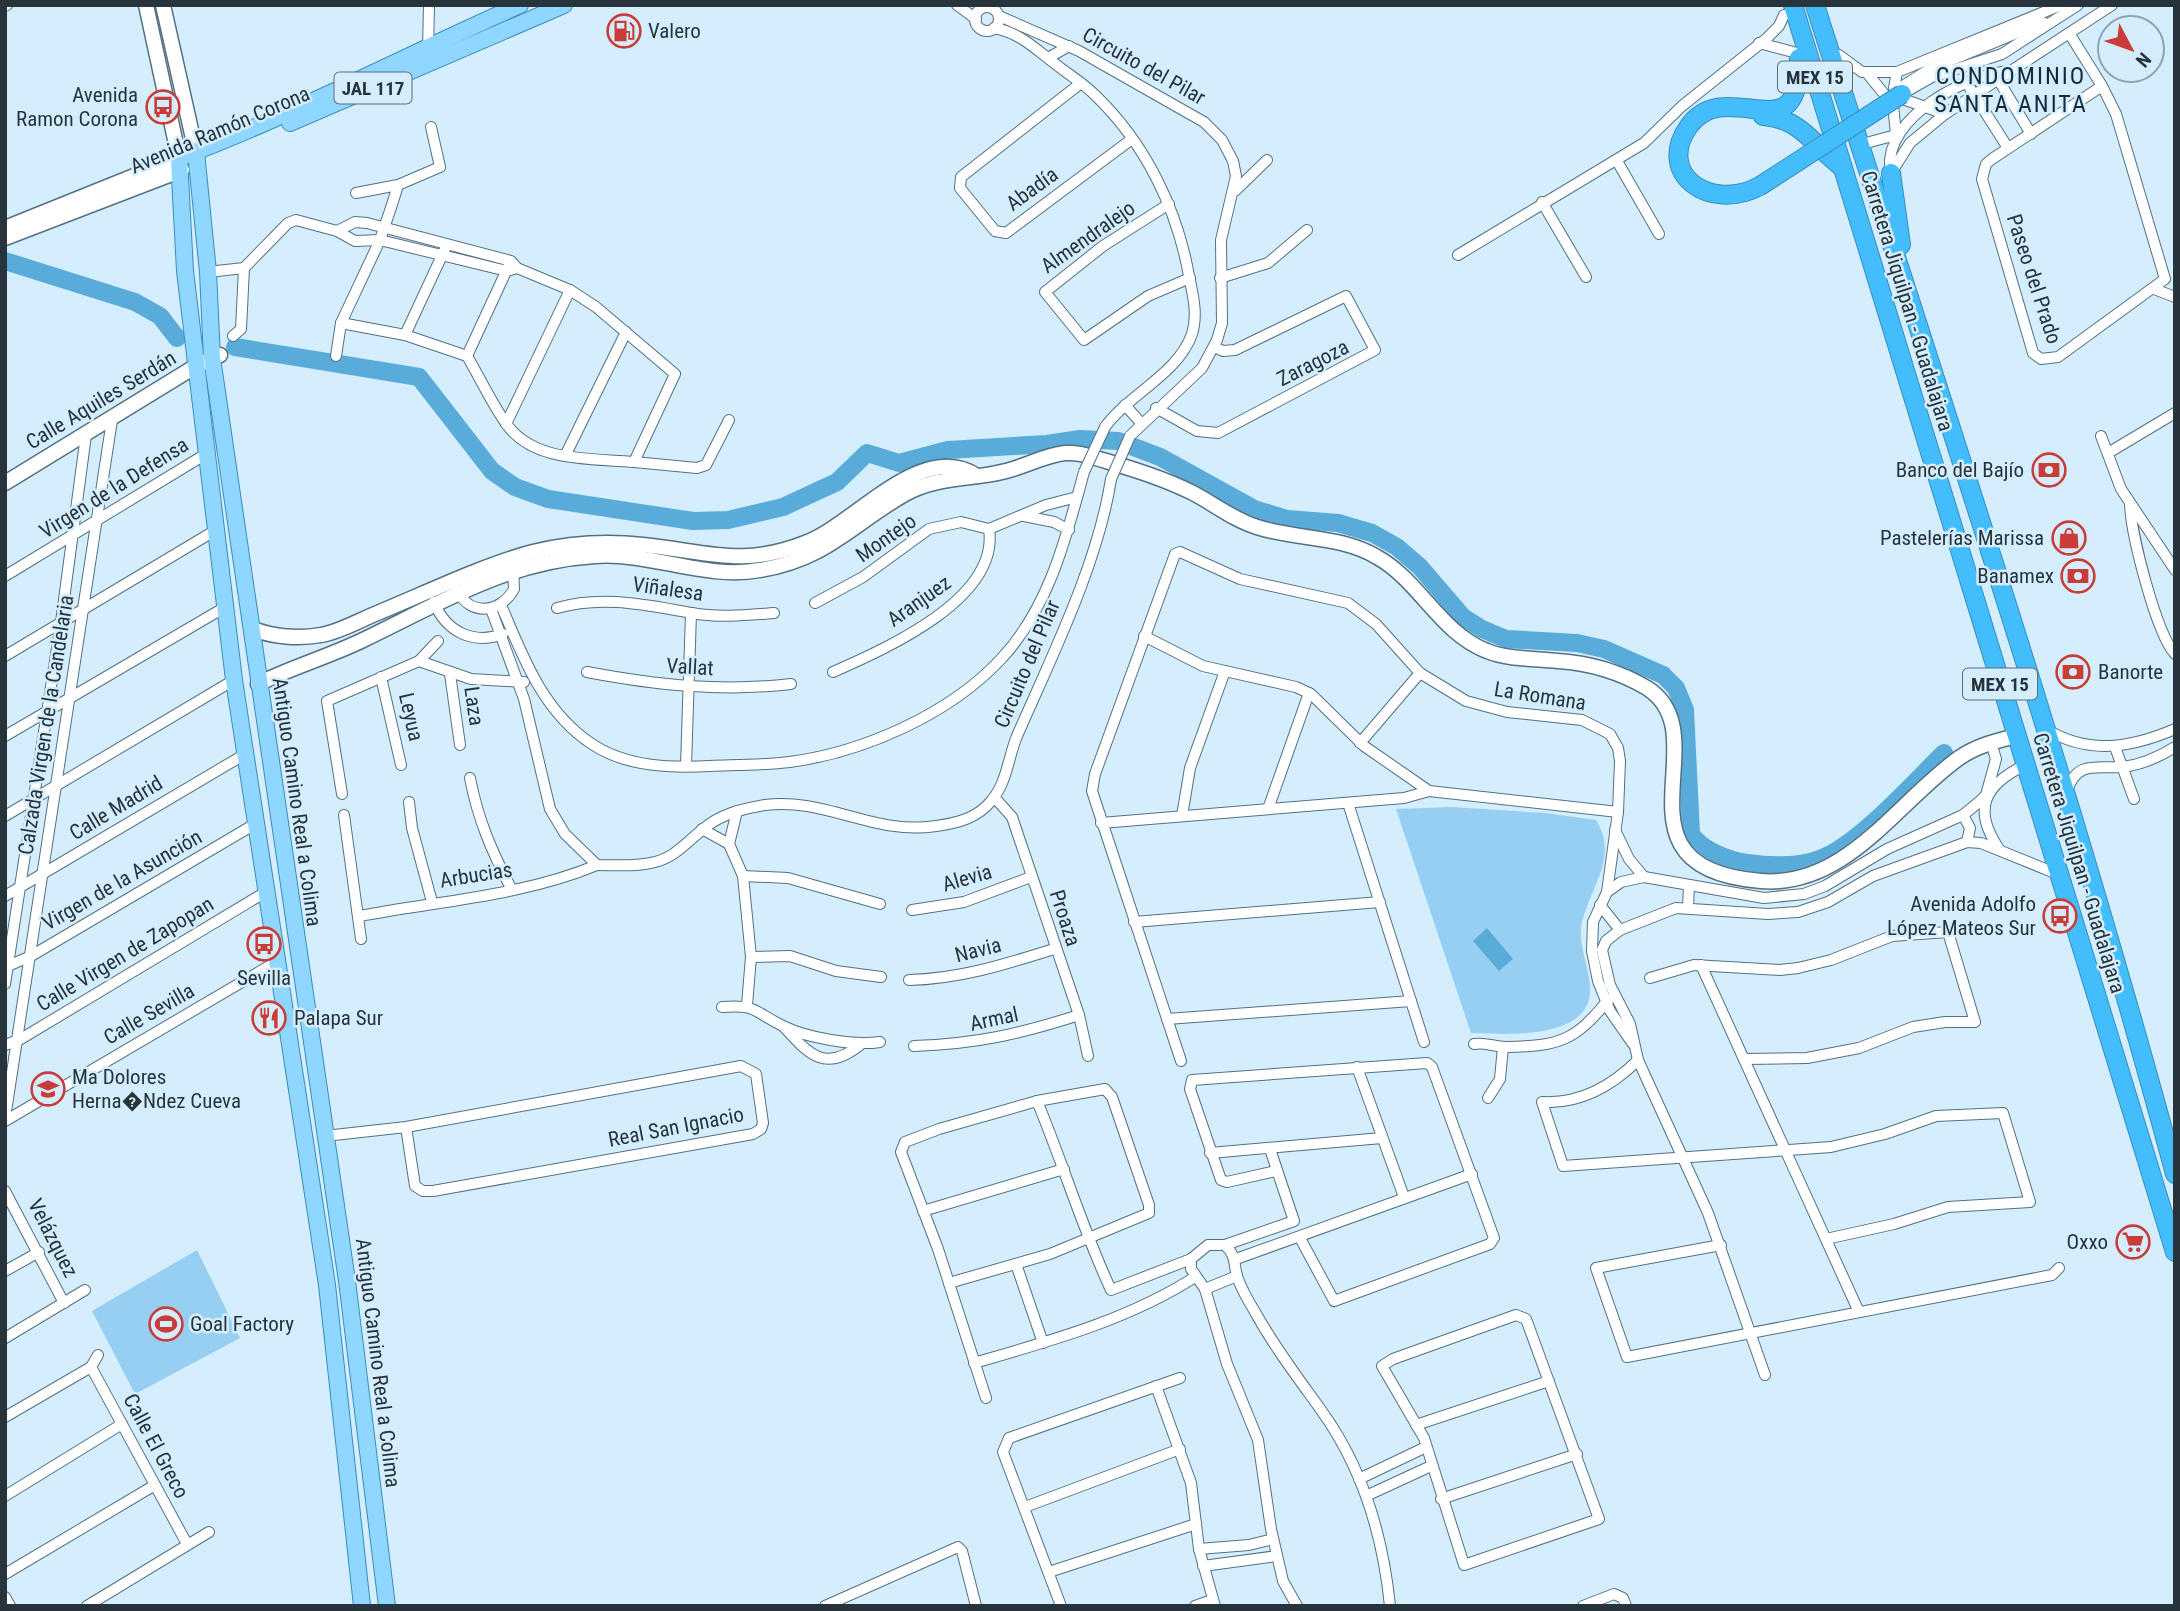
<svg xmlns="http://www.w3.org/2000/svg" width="2180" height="1611" font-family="'Roboto Condensed',sans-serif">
<rect width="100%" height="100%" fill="#d5eefe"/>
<g fill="#97cff2">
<path d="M1451,807L1545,813L1596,820C1619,856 1591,886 1582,922C1577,945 1590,967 1590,990C1590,1041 1503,1034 1471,1033L1396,809Z"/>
<polygon points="197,1250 240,1338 135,1394 92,1311"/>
</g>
<polygon fill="#59abda" points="1487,928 1513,959 1499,971 1473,941"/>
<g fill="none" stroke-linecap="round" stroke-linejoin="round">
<g stroke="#59abda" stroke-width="18">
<polyline points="5,261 135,302 160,316 177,338"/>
<path d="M235,347L419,377L492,471L515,487L548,499L693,521L728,520L783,507L837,482L867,453L899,463L948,450L1047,444L1080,439L1118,441L1160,457L1254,509L1287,519L1338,523L1372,533L1397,547L1420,567L1463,617L1482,629L1506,639L1577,643L1604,649L1663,675L1676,688L1685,710L1691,834C1702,850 1727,860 1747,863C1769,866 1800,867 1822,858C1860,843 1913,783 1944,753"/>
</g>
<defs>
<g id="street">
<polyline points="957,5 976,19"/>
<polyline points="5,6 7,5"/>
<circle cx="987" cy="19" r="12"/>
<polyline points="999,16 1079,51 1204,122 1222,140 1233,161 1236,176 1221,240 1222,323 1217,340 1202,368 1130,436"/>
<path d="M994,28C1020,33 1033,47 1053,62C1066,73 1082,82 1095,95C1145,143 1177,208 1189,276C1193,295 1198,315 1192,334C1178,374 1129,394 1105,427"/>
<polyline points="2069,33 2102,86 2116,114 2165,279 2058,357 2041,359 2033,353 1982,179 1986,164 1992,159 2102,86"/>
<polyline points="1759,43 1797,53"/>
<polyline points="428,50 429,5"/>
<polyline points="1839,55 1862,72 1897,72 2061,5"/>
<polyline points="1048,58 1069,46"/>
<polyline points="1897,72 1894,88 1900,98 1945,114"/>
<polyline points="1867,73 1893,105 1896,134"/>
<polyline points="1996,76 2031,134"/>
<polyline points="1966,82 2008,148"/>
<polyline points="1081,83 961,177 960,188 995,231 1006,233 1132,139"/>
<polyline points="1898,89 1928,70 2043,22"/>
<polyline points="1902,94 1932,77 2002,54 2078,5"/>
<polyline points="1866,143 1896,135"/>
<polyline points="1617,161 1659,234"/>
<path d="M1890,169C1885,117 1964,76 2008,71"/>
<polyline points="1891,173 1910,143 1945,114 2112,5"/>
<polyline points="1235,191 1267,160"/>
<polyline points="356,193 398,185"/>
<polyline points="1542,202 1586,277"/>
<polyline points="1169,204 1103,246 1045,292 1084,340 1148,296 1190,278"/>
<path d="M337,231L355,222L367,223L511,261L517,268L570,290L596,307L675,374L634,462C591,458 532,463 505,422C491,402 480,378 467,356L405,335L341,323L380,240C386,222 393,203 398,185L440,167L431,127"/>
<polyline points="1458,255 1644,143 1682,106 1766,39 1779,26 1784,15"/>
<polyline points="208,272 244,268 288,223 296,220 337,231 355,241 380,240 507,271 517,268"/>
<polyline points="1220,278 1268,263 1307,230"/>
<polyline points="2154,289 2175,297"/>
<polyline points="405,335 445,249"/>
<polyline points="233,336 241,329 244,268"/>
<polyline points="336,356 341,323"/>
<polyline points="467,356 509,265"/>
<polyline points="1125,405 1141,423"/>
<polyline points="1156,408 1197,431 1218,433 1375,350 1346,296 1235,350 1223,351 1214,347"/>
<polyline points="506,424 570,290"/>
<polyline points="2101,436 2121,489 2175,570"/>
<polyline points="2108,453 2175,413"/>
<polyline points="565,456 626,332"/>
<polyline points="634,462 697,468 706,465 729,420"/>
<path d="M2130,504C2131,534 2156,633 2175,654"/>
<polyline points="1024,516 1054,522 1069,530"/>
<polyline points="5,576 206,454"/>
<path d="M457,590C470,617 501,613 514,589L513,566"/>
<path d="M434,602C446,632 473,645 503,634"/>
<polyline points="815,603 863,577 929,529 961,522 989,529 1046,505 1077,497"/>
<path d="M501,605C523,657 543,712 592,744C626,767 671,768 710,766C736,765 764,765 790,762C864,752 950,714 1001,659C1049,608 1066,538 1084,472"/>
<path d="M557,608C603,595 645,605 692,613C719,618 747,615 774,613"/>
<path d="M491,609L524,699L550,809L565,834L597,865C615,865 637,867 655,862C675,857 687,842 702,830C720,814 742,809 765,805C825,797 875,836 936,826C958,823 978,818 992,800C1007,782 1008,758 1017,736C1051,658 1098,564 1111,479"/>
<polyline points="1144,636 1203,666 1296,687 1311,694 1364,746 1429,791 1618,812"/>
<polyline points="5,656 216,530"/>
<polyline points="419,661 471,679 524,682"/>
<path d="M587,672C656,685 721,692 791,684"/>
<path d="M833,672C885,649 1000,599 989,529"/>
<polyline points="450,674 460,745"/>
<polyline points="381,677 401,765"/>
<path d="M2046,729C2088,755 2131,748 2175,729"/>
<polyline points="5,736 227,606"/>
<polyline points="1360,743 1420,673"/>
<polyline points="2115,747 2134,799"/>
<polyline points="686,766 691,613"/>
<path d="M470,778C478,820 492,852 512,890"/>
<path d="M2067,791C2077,760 2096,769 2122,767C2141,765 2159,757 2175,747"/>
<polyline points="342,794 327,701 419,661 438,641"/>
<polyline points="995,798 1012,817 1079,1015 1088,1056"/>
<polyline points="409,802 412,828 432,902"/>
<polyline points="1348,803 1424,1042"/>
<polyline points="1268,809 1309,693"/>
<polyline points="737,811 729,844 743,876 751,957 747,1005"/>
<polyline points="344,815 361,939"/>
<polyline points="1963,815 1970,828 1967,842"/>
<polyline points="5,816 234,680"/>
<polyline points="1182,816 1190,768 1225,671"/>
<polyline points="1101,823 1404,798 1429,791"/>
<polyline points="702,829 729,844"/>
<polyline points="1615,830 1629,859 1644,877"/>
<path d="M1999,849C1972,809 1984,785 2025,765"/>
<polyline points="743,876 788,878 880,904"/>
<polyline points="1607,892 1621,882 1644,877 1764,898 1804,894 1825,886 1887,849 1963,815 1979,802 1986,795 1996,759 1991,743"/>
<polyline points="5,896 247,753"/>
<polyline points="1600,905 1620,930"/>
<polyline points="1688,907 1689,885"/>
<polyline points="912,910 964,902 1031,877"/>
<path d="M360,916C438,901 523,896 597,865"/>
<polyline points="1134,922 1380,902"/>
<polyline points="751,957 790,956 836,971 881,977"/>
<polyline points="1701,965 1859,1312"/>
<polyline points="8,966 31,956 255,824"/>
<polyline points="1650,978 1694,965 1780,970 1798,968 1831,960 1892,936 1948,932 1975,1022 1945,1022 1913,1027 1859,1048 1807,1058 1744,1059"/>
<path d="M909,980C960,979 1006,964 1054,949"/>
<polyline points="5,984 61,622 86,435"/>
<path d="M722,1007C757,1004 754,1012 783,1026C807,1038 854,1046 880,1042"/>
<polyline points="1167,1019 1411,1001"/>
<path d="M785,1028C810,1056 826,1072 860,1045"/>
<path d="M1474,1044C1486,1042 1494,1047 1506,1047C1560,1046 1575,1041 1609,999"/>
<polyline points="5,1045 19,1040 264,893"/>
<path d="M914,1046C976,1044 1020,1034 1079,1015"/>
<path d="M1638,1060C1611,1087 1580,1104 1542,1102L1563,1166L1831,1147L1885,1134L1936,1116L2003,1113L2030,1202L1948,1207L1894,1224L1826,1239"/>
<polyline points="1181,1061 1092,791 1095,774 1175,554 1180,552 1240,579 1348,603 1376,624 1420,673 1466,701 1507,712 1582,720 1610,734 1618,748 1620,761 1618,812 1607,892 1593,922 1592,951 1598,981 1610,1011 1633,1044"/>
<polyline points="1357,1067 1404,1197"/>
<polyline points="1488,1098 1500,1079 1503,1047"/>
<polyline points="5,1118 112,420"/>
<polyline points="5,1121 276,962"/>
<polyline points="325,1136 406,1127 741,1066 756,1074 763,1123 761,1129 753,1134 433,1191 423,1191 415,1186 406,1127"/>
<polyline points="1210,1153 1382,1138"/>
<polyline points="1276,1171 1227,1182 1221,1180 1190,1089 1192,1080 1427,1063 1432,1067 1494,1238 1490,1244 1334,1301 1300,1238"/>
<polyline points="5,1191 64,1303"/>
<polyline points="923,1211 1064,1169"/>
<polyline points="1225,1245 1294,1221 1270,1149"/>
<polyline points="1721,1245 1596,1268 1627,1357 2052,1275 2059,1268"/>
<polyline points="1236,1259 1472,1174"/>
<polyline points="1016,1264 1043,1343"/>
<polyline points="5,1271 39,1252"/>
<polyline points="949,1283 1050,1254 1149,1213 1149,1205 1112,1097 1105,1089 1037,1101"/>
<polyline points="1205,1289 1237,1276"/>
<polygon points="1516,1315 1526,1319 1599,1519 1464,1565 1424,1438 1382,1366 1393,1359"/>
<polyline points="5,1338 85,1290"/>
<path d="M974,1363C1050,1341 1128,1320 1195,1277"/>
<polyline points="91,1367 187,1544"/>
<polyline points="1765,1375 1708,1213 1638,1060 1630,1024 1610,985 1602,950 1606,941 1620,930 1676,908 1768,914 1798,912 1828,902 1873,876 1967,842 1981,843 2060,875"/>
<polyline points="1156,1386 1191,1483 1199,1549 1215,1606"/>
<path d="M986,1398L938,1249L901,1152L905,1142L939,1129L1037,1101C1063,1163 1082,1228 1111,1290L1191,1259"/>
<polyline points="5,1417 91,1367 98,1355"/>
<polyline points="1416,1425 1549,1381"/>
<polyline points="1359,1479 1426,1447"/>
<polyline points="5,1496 122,1424"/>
<polyline points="1366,1496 1431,1466"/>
<polyline points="1441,1499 1577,1454"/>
<polyline points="1025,1507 1180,1449"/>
<polyline points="1199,1549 1249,1545 1273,1539"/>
<polyline points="1203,1566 1277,1556"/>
<polyline points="1049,1572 1196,1524"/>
<polyline points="5,1574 155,1485"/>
<polyline points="5,1597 10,1606"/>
<polyline points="87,1606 209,1532"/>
<polyline points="825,1606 958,1547 962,1551 976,1606"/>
<polyline points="1061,1606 1003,1452 1009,1438 1180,1378"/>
<polyline points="1195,1606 1212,1600"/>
<path d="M1297,1606L1283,1581L1271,1529L1258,1440L1227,1364L1205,1289L1191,1269V1259L1208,1245H1225C1237,1256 1233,1265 1238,1279C1242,1290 1249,1302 1255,1312C1275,1348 1298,1378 1321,1410C1363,1468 1383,1536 1390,1606"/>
<polyline points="1583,1606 1614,1594 1623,1598 1626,1606"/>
</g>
<g id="secondary">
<polyline points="163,5 196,152"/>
<polyline points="5,228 179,158 146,5"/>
<polyline points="5,238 182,170"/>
<polyline points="5,483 196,366 220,355"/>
<path d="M253,629C273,637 299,639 321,635C339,632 358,621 375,614C424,594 483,565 533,552C570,543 606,541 643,545C705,551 742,568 805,543C856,524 921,439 977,476"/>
<path d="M258,684C292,667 328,657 363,640C440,603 508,561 595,556C652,552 704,580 760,570C827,559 852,524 905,494C937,476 972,480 1006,471C1026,466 1045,455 1065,453C1081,452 1091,457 1106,461C1136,470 1165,479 1193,493C1214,504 1234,520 1257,527C1297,540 1340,535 1377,557C1420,581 1440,633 1487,651C1509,660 1535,658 1558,661C1589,663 1620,672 1647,688C1722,735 1601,869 1761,881C1846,888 1897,802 1959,758C1976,746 1996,741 2016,736"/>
</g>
<g id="primary">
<polyline points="290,123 564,5"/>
<polyline points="196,152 208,272 212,358 347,1281 387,1606"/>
<path d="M362,1606L327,1285L234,680L185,271L179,158C296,114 406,55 520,5"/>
</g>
<g id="highway">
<polyline points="1793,5 2175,1252"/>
<path d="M1815,5C1939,394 2069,780 2175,1174"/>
<path d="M1763,116C1801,118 1815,147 1843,168"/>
<polyline points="1891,173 1901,245"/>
<path d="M1760,186C1709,213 1655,173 1689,126C1728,73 1801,158 1799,58"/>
</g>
</defs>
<use href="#street" stroke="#547081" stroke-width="12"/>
<use href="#secondary" stroke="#547081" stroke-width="17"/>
<use href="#primary" stroke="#3a8db9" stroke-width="18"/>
<use href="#highway" stroke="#3a8db9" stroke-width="20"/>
<use href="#street" stroke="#fff" stroke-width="10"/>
<use href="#secondary" stroke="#fff" stroke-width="14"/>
<use href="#primary" stroke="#8fd7fe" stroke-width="16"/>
<use href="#highway" stroke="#44bdfd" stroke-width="18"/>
<defs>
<g id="street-bridge">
<polyline points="1084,472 1105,427"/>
<polyline points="1111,479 1130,436"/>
</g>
<polyline id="highway-bridge" points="1760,186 1902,94"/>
</defs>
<use href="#street-bridge" stroke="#547081" stroke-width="12" stroke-linecap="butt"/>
<use href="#highway-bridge" stroke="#3a8db9" stroke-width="20" stroke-linecap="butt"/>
<use href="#street-bridge" stroke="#fff" stroke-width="10"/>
<use href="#highway-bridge" stroke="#44bdfd" stroke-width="18"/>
</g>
<defs>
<symbol id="fuel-ring" viewBox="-11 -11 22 22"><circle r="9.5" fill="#d5eefe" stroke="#ca3c37" stroke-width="1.5"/><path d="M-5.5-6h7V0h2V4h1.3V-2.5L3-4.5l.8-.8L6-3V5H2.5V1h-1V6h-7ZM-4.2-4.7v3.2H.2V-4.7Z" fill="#ca3c37"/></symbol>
<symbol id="bus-ring" viewBox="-11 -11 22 22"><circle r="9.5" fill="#d5eefe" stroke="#ca3c37" stroke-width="1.5"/><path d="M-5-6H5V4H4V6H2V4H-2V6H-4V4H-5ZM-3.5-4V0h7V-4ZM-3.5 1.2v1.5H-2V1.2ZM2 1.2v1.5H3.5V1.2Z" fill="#ca3c37"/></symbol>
<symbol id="bank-ring" viewBox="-11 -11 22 22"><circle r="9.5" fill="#d5eefe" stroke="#ca3c37" stroke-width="1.5"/><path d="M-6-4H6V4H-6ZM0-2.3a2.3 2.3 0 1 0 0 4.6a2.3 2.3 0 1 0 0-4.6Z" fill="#ca3c37"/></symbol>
<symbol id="shop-ring" viewBox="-11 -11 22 22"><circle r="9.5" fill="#d5eefe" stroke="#ca3c37" stroke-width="1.5"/><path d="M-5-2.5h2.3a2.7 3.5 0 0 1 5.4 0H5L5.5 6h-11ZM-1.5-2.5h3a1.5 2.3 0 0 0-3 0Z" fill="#ca3c37"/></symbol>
<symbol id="restaurant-ring" viewBox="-11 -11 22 22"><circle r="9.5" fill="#d5eefe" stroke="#ca3c37" stroke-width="1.5"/><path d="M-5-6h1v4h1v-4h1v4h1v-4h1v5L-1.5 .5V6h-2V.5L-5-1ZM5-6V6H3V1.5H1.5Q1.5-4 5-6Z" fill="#ca3c37"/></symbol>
<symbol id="school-ring" viewBox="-11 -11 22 22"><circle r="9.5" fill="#d5eefe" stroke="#ca3c37" stroke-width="1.5"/><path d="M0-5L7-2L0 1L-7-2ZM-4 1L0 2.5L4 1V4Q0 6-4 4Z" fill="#ca3c37"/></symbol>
<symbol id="supermarket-ring" viewBox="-11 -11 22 22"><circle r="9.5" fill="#d5eefe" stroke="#ca3c37" stroke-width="1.5"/><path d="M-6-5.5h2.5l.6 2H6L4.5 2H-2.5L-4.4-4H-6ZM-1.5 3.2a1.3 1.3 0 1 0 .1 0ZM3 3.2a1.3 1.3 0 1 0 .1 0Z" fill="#ca3c37"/></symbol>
<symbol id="stadium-ring" viewBox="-11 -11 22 22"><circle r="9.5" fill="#d5eefe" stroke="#ca3c37" stroke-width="1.5"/><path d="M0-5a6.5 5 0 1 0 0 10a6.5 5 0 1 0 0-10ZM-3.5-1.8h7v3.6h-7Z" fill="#ca3c37"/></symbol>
</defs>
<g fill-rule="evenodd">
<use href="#fuel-ring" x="605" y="12" width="38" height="38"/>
<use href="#bus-ring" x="144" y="88" width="38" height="38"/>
<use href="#bank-ring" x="2030" y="451" width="38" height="38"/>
<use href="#shop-ring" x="2050" y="519" width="38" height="38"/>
<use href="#bank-ring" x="2059" y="557" width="38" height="38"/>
<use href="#bank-ring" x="2054" y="653" width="38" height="38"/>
<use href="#bus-ring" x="2041" y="897" width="38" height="38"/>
<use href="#bus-ring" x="245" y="925" width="38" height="38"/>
<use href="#restaurant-ring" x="250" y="999" width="38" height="38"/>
<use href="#school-ring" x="29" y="1070" width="38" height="38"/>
<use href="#supermarket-ring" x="2114" y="1223" width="38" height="38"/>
<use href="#stadium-ring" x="147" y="1305" width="38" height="38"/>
</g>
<g text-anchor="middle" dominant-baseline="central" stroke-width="5" stroke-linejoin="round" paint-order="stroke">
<g fill="#d5eefe" stroke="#5c6c76" stroke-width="2">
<rect x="1778" y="61.5" width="74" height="31" rx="5"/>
<rect x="334.5" y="72.5" width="77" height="31" rx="5"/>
<rect x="1963" y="668.5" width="74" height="31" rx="5"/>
</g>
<g font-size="19" font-weight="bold" fill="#28343c">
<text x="1815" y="77">MEX 15</text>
<text x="373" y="88">JAL 117</text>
<text x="2000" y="684">MEX 15</text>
</g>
<g font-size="21" fill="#28343c" stroke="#d5eefe" text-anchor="end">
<text x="648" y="31" text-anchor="start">Valero</text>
<text x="138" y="95">Avenida<tspan x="138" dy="24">Ramon Corona</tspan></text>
<text x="2024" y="470">Banco del Bajío</text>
<text x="2044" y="538">Pastelerías Marissa</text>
<text x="2054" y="576">Banamex</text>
<text x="2098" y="672" text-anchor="start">Banorte</text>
<text x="2036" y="904">Avenida Adolfo<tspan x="2036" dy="24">López Mateos Sur</tspan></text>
<text x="264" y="978" text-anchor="middle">Sevilla</text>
<text x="294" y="1018" text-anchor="start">Palapa Sur</text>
<text x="72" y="1077" text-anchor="start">Ma Dolores<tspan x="72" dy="24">Herna�Ndez Cueva</tspan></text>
<text x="2108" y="1242">Oxxo</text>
<text x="190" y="1324" text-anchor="start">Goal Factory</text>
</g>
<g font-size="21" fill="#28343c" stroke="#d5eefe">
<text transform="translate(1144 66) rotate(29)">Circuito del Pilar</text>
<text transform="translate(220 130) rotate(-23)">Avenida Ramón Corona</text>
<text transform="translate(1032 189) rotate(-36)">Abadía</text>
<text transform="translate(1088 237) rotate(-35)">Almendralejo</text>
<text transform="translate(2034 279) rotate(72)">Paseo del Prado</text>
<text transform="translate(1907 301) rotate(73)">Carretera Jiquilpan - Guadalajara</text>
<text transform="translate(1313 363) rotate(-27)">Zaragoza</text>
<text transform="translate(101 400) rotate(-31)">Calle Aquiles Serdán</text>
<text transform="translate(114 488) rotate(-32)">Virgen de la Defensa</text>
<text transform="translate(886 538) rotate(-35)">Montejo</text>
<text transform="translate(668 589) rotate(8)">Viñalesa</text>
<text transform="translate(919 601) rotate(-35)">Aranjuez</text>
<text transform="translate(1027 664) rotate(-67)">Circuito del Pilar</text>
<text transform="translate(690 667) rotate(3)">Vallat</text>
<text transform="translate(1540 696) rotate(9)">La Romana</text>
<text transform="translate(474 706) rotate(82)">Laza</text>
<text transform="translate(411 717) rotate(77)">Leyua</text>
<text transform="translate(46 725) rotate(-81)">Calzada Virgen de la Candelaria</text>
<text transform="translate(297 802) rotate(82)">Antiguo Camino Real a Colima</text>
<text transform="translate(116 808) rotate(-31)">Calle Madrid</text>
<text transform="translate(2079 863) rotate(73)">Carretera Jiquilpan - Guadalajara</text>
<text transform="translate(476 875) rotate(-9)">Arbucias</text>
<text transform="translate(967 878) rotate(-16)">Alevia</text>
<text transform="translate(122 880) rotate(-30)">Virgen de la Asunción</text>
<text transform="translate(1065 918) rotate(72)">Proaza</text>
<text transform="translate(978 950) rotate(-14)">Navia</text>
<text transform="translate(125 954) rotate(-31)">Calle Virgen de Zapopan</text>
<text transform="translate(149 1014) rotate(-30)">Calle Sevilla</text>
<text transform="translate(994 1019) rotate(-12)">Armal</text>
<text transform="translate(676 1127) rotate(-11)">Real San Ignacio</text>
<text transform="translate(53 1238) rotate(63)">Velázquez</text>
<text transform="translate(378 1363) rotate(83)">Antiguo Camino Real a Colima</text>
<text transform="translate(156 1446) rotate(62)">Calle El Greco</text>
</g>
<g font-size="24" letter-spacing="2" fill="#122c3c" stroke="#d5eefe">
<text x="2011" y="76">CONDOMINIO<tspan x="2011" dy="28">SANTA ANITA</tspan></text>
</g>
</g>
<rect width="2180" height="1611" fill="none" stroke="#28343c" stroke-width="14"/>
<g transform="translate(2131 49) rotate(131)"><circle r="33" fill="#d5eefe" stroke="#90a4b0" stroke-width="2"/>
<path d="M0-5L12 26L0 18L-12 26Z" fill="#ca3c37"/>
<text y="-10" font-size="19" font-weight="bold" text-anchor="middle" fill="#28343c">N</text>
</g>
</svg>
